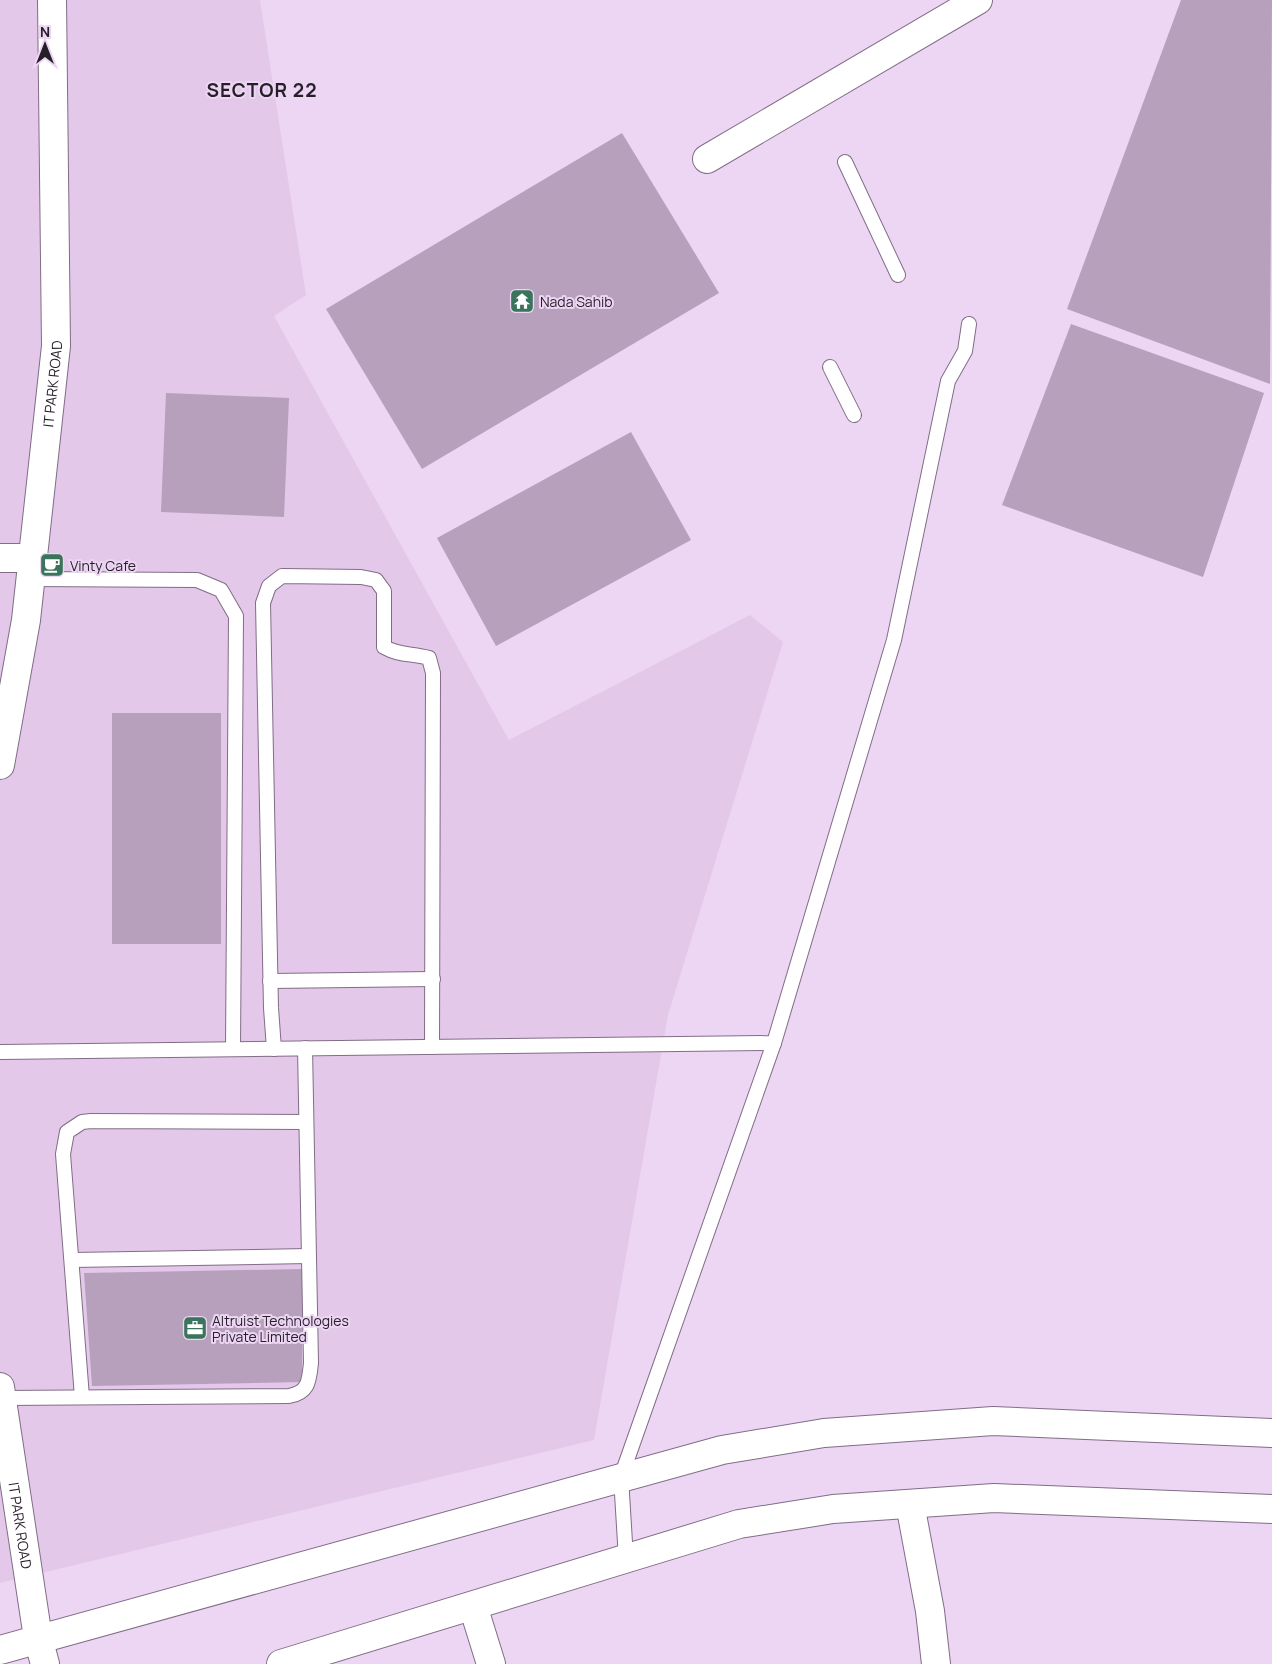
<svg xmlns="http://www.w3.org/2000/svg" width="1272" height="1664" font-family="Manrope,sans-serif">
<rect width="100%" height="100%" fill="#edd6f3"/>
<polygon fill="#e3c8ea" points="0,0 260,0 306,295 274,316 509,740 750,615 783,642 668,1015 594,1440 0,1583"/>
<g fill="#b6a0bc">
<polygon points="1181,0 1272,0 1270,384 1067,309"/>
<polygon points="622,133 719,293 422,469 326,309"/>
<polygon points="1071,324 1264,393 1203,577 1002,505"/>
<polygon points="166,393 289,398 284,517 161,512"/>
<polygon points="631,432 691,540 496,646 437,538"/>
<rect x="112" y="713" width="109" height="231"/>
<polygon points="302,1269 302,1382 92,1386 84,1273"/>
</g>
<g fill="none" stroke-linecap="round" stroke-linejoin="round">
<defs>
<g id="lane">
<polyline points="845,162 898,275"/>
<polyline points="830,367 854,415"/>
<polyline points="31,579 197,580 221,590 236,616 233,1049"/>
<polyline points="270,981 433,979"/>
<path d="M274,1049L271,1008L263,603L269,586L282,576L361,577L376,580L384,591V647C400,656 412,653 429,658L433,673L432,1047"/>
<polyline points="0,1052 774,1043 894,640 948,381 965,351 969,324"/>
<polyline points="72,1260 308,1256"/>
<polyline points="82,1397 63,1154 67,1132 82,1122 91,1121 306,1122"/>
<path d="M2,1398L289,1396C309,1392 309,1381 311,1363L305,1048"/>
<polyline points="626,1559 621,1477 774,1043"/>
</g>
<g id="street">
<polyline points="707,159 978,0"/>
<polyline points="0,558 32,558"/>
<polyline points="910,1504 930,1611 936,1664"/>
<polyline points="473,1606 491,1664"/>
</g>
<g id="secondary">
<path id="s1" d="M0,765L26,620L56,346L52,0"/>
<path id="s2" d="M0,1387L38,1638L45,1664"/>
<polyline points="0,1650 722,1450 824,1433 993,1421 1272,1433"/>
<polyline points="281,1664 739,1524 833,1509 994,1498 1272,1509"/>
</g>
</defs>
<use href="#lane" stroke="#816d86" stroke-width="16"/>
<use href="#street" stroke="#816d86" stroke-width="30"/>
<use href="#secondary" stroke="#816d86" stroke-width="30"/>
<use href="#lane" stroke="#fff" stroke-width="14"/>
<use href="#street" stroke="#fff" stroke-width="28"/>
<use href="#secondary" stroke="#fff" stroke-width="28"/>
</g>
<defs>
<symbol id="temple-square" viewBox="-11 -11 22 22"><rect x="-9" y="-9" width="18" height="18" rx="4" fill="#3a745c" stroke="#edd6f3"/><path d="M0-6L5-2H3V0L6.5 2.5H4V6H1.5V3h-3V6H-4V2.5H-6.5L-3 0V-2H-5Z" fill="#fff"/></symbol>
<symbol id="cafe-square" viewBox="-11 -11 22 22"><rect x="-9" y="-9" width="18" height="18" rx="4" fill="#3a745c" stroke="#edd6f3"/><path d="M-5.5-4.5H6V0H3Q3 3.5 0 3.5H-2.5Q-5.5 3.5-5.5 0ZM3-3.2v2h1.7v-2ZM-6 4.5H4V6H-6Z" fill="#fff"/></symbol>
<symbol id="office-square" viewBox="-11 -11 22 22"><rect x="-9" y="-9" width="18" height="18" rx="4" fill="#3a745c" stroke="#edd6f3"/><path d="M-6-3h4V-5.5h4V-3h4V5H-6ZM-1-4.5V-3h2v-1.5ZM-6 0V1H6V0Z" fill="#fff"/></symbol>
</defs>
<g fill-rule="evenodd">
<use href="#temple-square" x="508" y="287" width="28" height="28"/>
<use href="#cafe-square" x="38" y="551" width="28" height="28"/>
<use href="#office-square" x="181" y="1314" width="28" height="28"/>
</g>
<g text-anchor="middle" dominant-baseline="central" stroke-width="4" stroke-linejoin="round" paint-order="stroke">
<g font-size="14" fill="#261e28" stroke="#edd6f3" text-anchor="start">
<text x="540" y="301">Nada Sahib</text>
<text x="70" y="565">Vinty Cafe</text>
<text x="212" y="1320">Altruist Technologies<tspan x="212" dy="16">Private Limited</tspan></text>
</g>
<g font-size="14" fill="#261e28" stroke="#edd6f3">
<text stroke="none"><textPath href="#s1" startOffset="385">IT PARK ROAD</textPath></text>
<text stroke="none"><textPath href="#s2" startOffset="140">IT PARK ROAD</textPath></text>
</g>
<g font-size="19" font-weight="bold" letter-spacing="1" fill="#261e28" stroke="#edd6f3">
<text x="262" y="90">SECTOR 22</text>
</g>
</g>
<g transform="translate(45 45)" stroke="#edd6f3" stroke-width="4" paint-order="stroke">
<path d="M0-4L9 19L0 12L-9 19Z" fill="#261e28"/>
<text y="-8" font-size="14" font-weight="bold" text-anchor="middle" fill="#261e28">N</text>
</g>
</svg>
